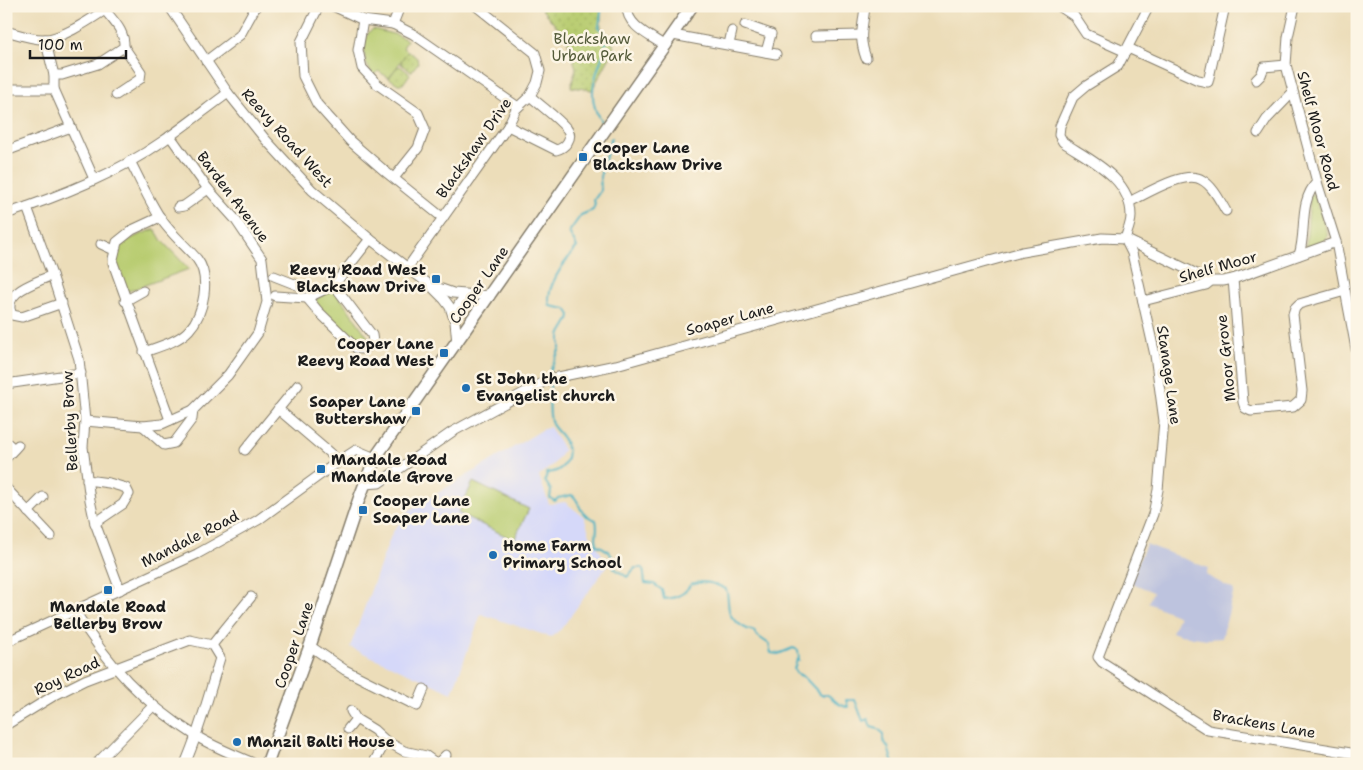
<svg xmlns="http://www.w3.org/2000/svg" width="1363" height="770" font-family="'Shantell Sans',sans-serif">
<defs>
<pattern id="park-dots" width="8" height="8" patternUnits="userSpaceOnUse" patternTransform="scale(1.25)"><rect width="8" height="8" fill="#b8cc6f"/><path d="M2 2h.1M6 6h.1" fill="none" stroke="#9eaf60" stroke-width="1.8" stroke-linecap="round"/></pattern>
</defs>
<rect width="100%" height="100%" fill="#fcf5e5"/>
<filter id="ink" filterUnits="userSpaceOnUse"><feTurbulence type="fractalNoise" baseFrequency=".02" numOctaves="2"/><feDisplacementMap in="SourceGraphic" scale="10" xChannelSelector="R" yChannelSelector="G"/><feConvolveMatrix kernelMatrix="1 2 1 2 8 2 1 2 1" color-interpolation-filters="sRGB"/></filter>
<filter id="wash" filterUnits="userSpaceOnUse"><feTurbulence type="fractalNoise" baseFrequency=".0096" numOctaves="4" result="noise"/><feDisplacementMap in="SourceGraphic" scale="20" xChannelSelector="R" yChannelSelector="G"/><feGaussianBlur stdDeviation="1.12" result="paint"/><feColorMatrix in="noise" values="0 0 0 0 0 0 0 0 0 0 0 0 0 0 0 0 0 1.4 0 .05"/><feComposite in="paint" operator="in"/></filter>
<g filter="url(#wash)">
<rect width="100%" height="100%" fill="#ecddb9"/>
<polygon fill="#d5d8f9" points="550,427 564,450 554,464 539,476 549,504 565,502 584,517 590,535 608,565 561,629 551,637 481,614 452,693 350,647 392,533 408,511 542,430"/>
<polygon fill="#bdc3de" points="1146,544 1208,568 1206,575 1234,590 1222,638 1207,639 1180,635 1172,632 1179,616 1148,603 1153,592 1130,582"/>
<g fill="#b8cc6f" stroke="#6a7446">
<path d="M373,29L397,35L407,40L403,48L408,51L389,78L378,71L375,74H373C362,61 363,48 368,33Z"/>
<polygon points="1312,194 1315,195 1328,236 1324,242 1312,247 1306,245 1310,195"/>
<path d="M155,229L162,241L189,269L126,292C123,282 117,271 116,262C114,241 140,235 155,229Z"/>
<polygon points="331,291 336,292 370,340 359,347 325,314 316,302 317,298"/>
<polygon points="473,482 529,509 514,540 458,513"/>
</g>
<g fill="url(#park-dots)" stroke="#6a7446">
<polygon points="539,6 601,6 601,28 612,37 614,50 592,90 571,87 576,68 567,39"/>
<polygon points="408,51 417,58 418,63 411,72 401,64 401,61"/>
<polygon points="400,66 410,74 403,84 398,84 389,78 397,67"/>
</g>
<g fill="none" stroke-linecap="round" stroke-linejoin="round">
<g stroke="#46b1c4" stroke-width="2">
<path d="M602,6L599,27L607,38C603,65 586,83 596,111C598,117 600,121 604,125"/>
<path d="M550,371L560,348V335L569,320L570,315L566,309L550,306C544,288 566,260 577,247L569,232L581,215L593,210L595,204L594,200L601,190L600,177L611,138"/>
<path d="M550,382C550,395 548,409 551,421C552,428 561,433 564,440C572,455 566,472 547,473L545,481L551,490L550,498L555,501L558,498L572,495C584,505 574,512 596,520C599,531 594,536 597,545C608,549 615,556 614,568L627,577L635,568H643L645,583L654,584L662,590L664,599C677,598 684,595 691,584C704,580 714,583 726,589C729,597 727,606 730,614C734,622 746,630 754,631L756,635L769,644L771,653L778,654L793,648L798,650L799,660H797L794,669L796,673L804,677L821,695H828L839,704L846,707H848L846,700H855L863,721L868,719L871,727L878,729L883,733V740L888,747L893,764"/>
</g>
</g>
</g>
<g filter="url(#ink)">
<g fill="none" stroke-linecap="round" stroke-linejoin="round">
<defs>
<g id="minor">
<polyline points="169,6 228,93 265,139 312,190 370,239 430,285 444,299 450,307 455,322 457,343"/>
<polyline points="319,6 301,42 303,76 317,104 350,141 387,173 443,218"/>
<polyline points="333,6 363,20 393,24 413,34 518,107"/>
<path d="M627,6C626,26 651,36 665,46"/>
<path d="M865,6C863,29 858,36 866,58"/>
<polyline points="1059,6 1074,16 1086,34 1126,52"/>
<polyline points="1295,6 1288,37 1286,65 1317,182 1336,242 1357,354"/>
<polyline points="363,20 358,50 362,68 377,84 418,113 425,129 418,148 394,178"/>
<polyline points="393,24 400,6"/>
<polyline points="745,25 771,34 766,52"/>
<path d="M6,31C17,34 34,40 45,39C62,39 91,19 105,10L107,6"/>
<polyline points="673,35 776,54"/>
<polyline points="816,36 861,35"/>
<polyline points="45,39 54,75 54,89 94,179"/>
<polyline points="729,44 732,31"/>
<polyline points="1128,48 1198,80 1208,82 1225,6"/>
<polyline points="206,61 240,35 256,6"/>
<path d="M54,75H62L98,64L124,47C125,31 114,22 105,10"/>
<polyline points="1256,80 1261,75 1264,67 1286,65"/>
<polyline points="6,89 54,89"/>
<polyline points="116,95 140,79 141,72 124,47"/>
<path d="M508,126L556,150C565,148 574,138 567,129C557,117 542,107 530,96"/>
<polyline points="1258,133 1267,119 1293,92"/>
<polyline points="6,151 71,127"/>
<path d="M130,161C140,180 149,201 161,219C171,234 185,245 197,259C211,277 204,314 189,330C178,342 158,347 144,352"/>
<path d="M1129,202C1146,194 1186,169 1202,180C1213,186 1220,201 1226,211"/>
<polyline points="27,207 52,275 79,359 85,421 83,447 90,500 95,523 120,590"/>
<polyline points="178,207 184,206 208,189"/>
<path d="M6,214C60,196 116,174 163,141C185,126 206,109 228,93"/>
<polyline points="1125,239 1132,253 1155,355 1164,421 1158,490 1153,514 1098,657 1102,662 1208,730 1357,754"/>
<path d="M1125,239C1127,232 1131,224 1131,216C1131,178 1090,160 1063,142L1059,135L1060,126L1073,97L1086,86L1118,66L1149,6"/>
<polyline points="101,244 114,250"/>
<path d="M1299,255C1307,231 1298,202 1317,182"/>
<polyline points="113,259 117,242 132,230 160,217"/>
<polyline points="113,263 170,420"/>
<polyline points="408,267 508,126 516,109 530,96 537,83 540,71 535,53 476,6"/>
<path d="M52,275C36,283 0,292 12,315L22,317L62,303"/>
<polyline points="274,276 297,285"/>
<polyline points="1233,279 1243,402 1245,408 1251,411 1293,407 1301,400 1302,391 1293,314 1295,308 1299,304 1345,291"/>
<polyline points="433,286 453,293 490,296"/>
<polyline points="275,296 307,298 334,285 370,239"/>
<path d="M307,298L318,311L356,348C363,351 368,347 373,342L372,335L334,285"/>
<polyline points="125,301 143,291"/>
<polyline points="1143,301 1206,285 1211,281 1223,281 1233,279 1336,242"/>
<path d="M455,319C456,308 458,302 468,295"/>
<polyline points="6,384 81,373"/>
<polyline points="278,409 339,461"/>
<polyline points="85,421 143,426 162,424 193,410 228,375 258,333 267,302 262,259 235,219 208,189 170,136"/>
<polyline points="143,426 164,445 174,443 192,419 193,410"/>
<polyline points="6,442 14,449"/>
<polyline points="245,450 298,385"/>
<polyline points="6,458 18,445"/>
<polyline points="87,480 109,483 126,488 129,494 123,504 95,523"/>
<polyline points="365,484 379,483 452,432 549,379 616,365 1022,252 1102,238 1125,239 1211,281"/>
<polyline points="6,488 51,536"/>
<polyline points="28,512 43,497"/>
<path d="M75,611C108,665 142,702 196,736C214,747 235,755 255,764"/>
<polyline points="6,642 197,554 258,520 339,461 356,450 375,458"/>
<polyline points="212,645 251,597"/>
<polyline points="310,646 345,670 417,706 424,689"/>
<polyline points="351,711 356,719 374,730 386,741 404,751 426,756 437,764 446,755"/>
<path d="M6,725L55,695L85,680L190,640L212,645L220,658C209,694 200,730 185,764"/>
<polyline points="348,729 356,719"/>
<polyline points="96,764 153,706"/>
<polyline points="373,764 386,741"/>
</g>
<polyline id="major" points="267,764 310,646 359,499 375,458 692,6"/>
</defs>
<use href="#minor" stroke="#847c6a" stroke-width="11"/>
<use href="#major" stroke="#847c6a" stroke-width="14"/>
<use href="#minor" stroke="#fff" stroke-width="9"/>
<use href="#major" stroke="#fff" stroke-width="11"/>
</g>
</g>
<g fill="#1f6fb2" stroke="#fcf5e5" stroke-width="2">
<rect x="578" y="152" width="10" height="10" rx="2.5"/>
<rect x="431" y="274" width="10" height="10" rx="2.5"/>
<rect x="439" y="348" width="10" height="10" rx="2.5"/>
<circle cx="466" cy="388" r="5"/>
<rect x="411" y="406" width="10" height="10" rx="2.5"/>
<rect x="316" y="464" width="10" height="10" rx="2.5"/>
<rect x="358" y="505" width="10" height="10" rx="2.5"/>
<circle cx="493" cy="555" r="5"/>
<rect x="103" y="585" width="10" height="10" rx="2.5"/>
<circle cx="237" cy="742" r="5"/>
</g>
<g text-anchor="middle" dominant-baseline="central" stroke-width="5" stroke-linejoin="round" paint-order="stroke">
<g font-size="15" fill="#535a39" stroke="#fcf5e5">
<text x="592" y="39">Blackshaw<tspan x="592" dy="17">Urban Park</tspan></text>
</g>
<g font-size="15" fill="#1c1c1c" stroke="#fcf5e5">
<text transform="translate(1318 131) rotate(75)">Shelf Moor Road</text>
<text transform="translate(287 138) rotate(48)">Reevy Road West</text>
<text transform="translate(474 148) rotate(-55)">Blackshaw Drive</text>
<text transform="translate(233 197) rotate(53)">Barden Avenue</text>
<text transform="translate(1218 267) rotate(-16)">Shelf Moor</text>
<text transform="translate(479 285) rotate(-55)">Cooper Lane</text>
<text transform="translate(730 319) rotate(-15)">Soaper Lane</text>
<text transform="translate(1226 358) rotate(-96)">Moor Grove</text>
<text transform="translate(1169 375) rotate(82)">Stanage Lane</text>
<text transform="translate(70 421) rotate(-93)">Bellerby Brow</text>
<text transform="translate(190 539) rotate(-27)">Mandale Road</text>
<text transform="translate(294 645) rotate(-71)">Cooper Lane</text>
<text transform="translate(67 676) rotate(-25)">Roy Road</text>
<text transform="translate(1264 724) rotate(10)">Brackens Lane</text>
</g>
<g font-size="15" font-weight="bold" fill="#1c1c1c" stroke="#fcf5e5" text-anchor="start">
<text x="593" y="148">Cooper Lane<tspan x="593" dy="17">Blackshaw Drive</tspan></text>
<text x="426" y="270" text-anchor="end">Reevy Road West<tspan x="426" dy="17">Blackshaw Drive</tspan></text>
<text x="434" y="344" text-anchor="end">Cooper Lane<tspan x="434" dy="17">Reevy Road West</tspan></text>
<text x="476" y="379">St John the<tspan x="476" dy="17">Evangelist church</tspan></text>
<text x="406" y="402" text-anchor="end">Soaper Lane<tspan x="406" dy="17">Buttershaw</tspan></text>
<text x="331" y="460">Mandale Road<tspan x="331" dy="17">Mandale Grove</tspan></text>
<text x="373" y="501">Cooper Lane<tspan x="373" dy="17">Soaper Lane</tspan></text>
<text x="503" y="546">Home Farm<tspan x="503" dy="17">Primary School</tspan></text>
<text x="108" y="607" text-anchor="middle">Mandale Road<tspan x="108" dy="17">Bellerby Brow</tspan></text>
<text x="247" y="742">Manzil Balti House</text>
</g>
</g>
<rect width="1363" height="770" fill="none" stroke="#fcf5e5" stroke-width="25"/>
<path d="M30 50v8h96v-8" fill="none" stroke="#1c1c1c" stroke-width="2.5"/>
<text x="38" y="50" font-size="15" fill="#1c1c1c" stroke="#fcf5e5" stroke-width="4" paint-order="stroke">100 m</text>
</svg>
